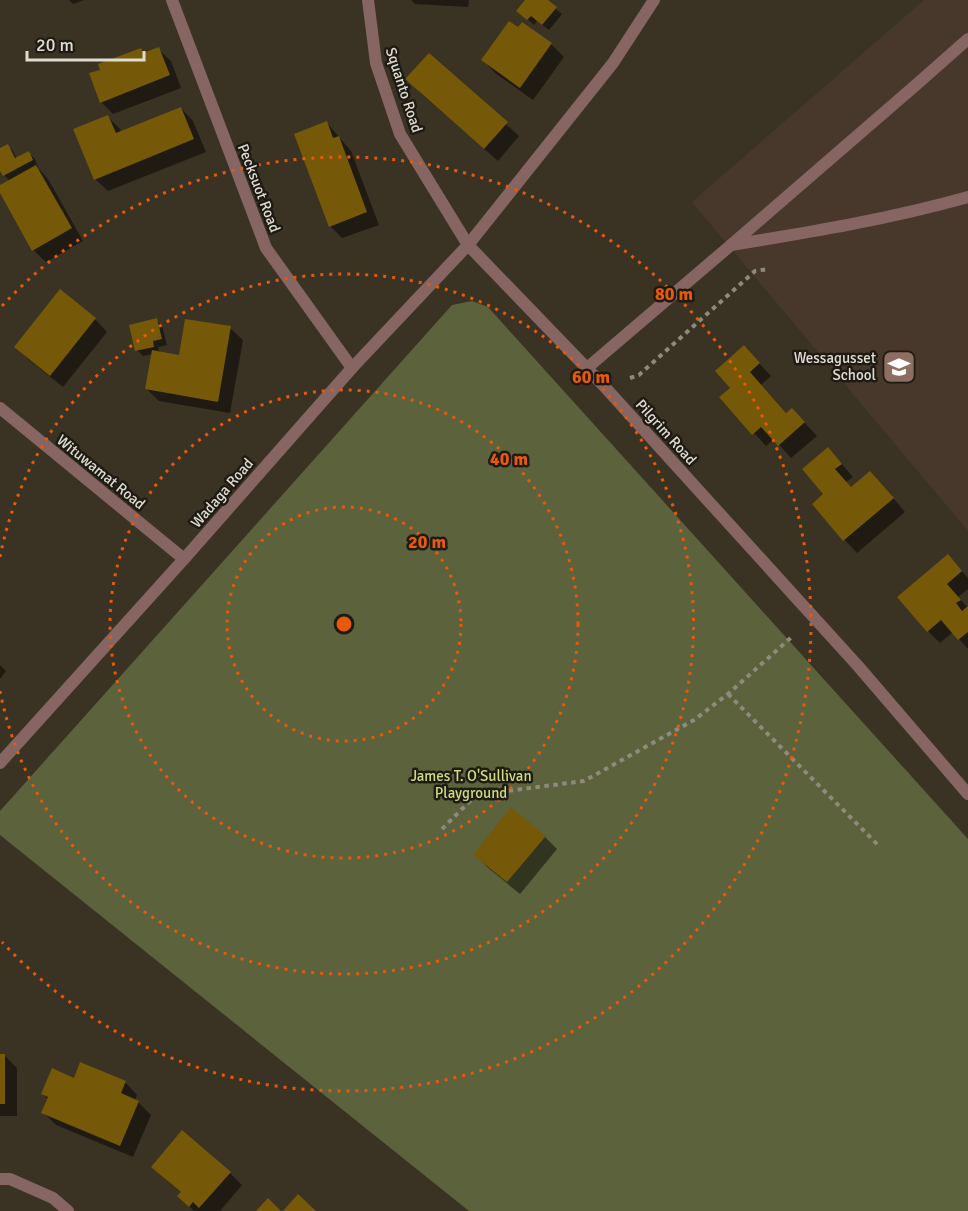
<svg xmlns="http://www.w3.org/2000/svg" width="968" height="1211" font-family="Signika,sans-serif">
<rect width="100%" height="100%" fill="#3a3323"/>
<polygon fill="#47382b" points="924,0 968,0 968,531 692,202"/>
<polygon fill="#5c623b" points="472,301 488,307 968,839 968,1211 469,1211 0,835 0,811 452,305"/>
<g fill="#0007">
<polygon points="69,0 84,0 73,4"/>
<polygon points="411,0 469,0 468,7 415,4"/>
<polygon points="527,0 545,0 562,14 549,30 537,21 534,25 524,16"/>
<polygon points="522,24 551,44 564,57 533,100 495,73 483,60 518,29"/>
<polygon points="140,49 145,54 158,49 171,61 181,88 113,114 101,102 102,70"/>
<polygon points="429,55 519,136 498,161 419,92"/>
<polygon points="181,108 193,121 206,152 108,191 95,179 108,117 120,129 121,132"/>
<polygon points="327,123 351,151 379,225 342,238 330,226"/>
<polygon points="7,145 13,151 17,159 29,153 35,159 38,167 37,167 48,179 83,241 46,262 33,250 0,190 0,187 10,181 4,175 0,168 0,149"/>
<polygon points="95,319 107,332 63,387 28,359 16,347"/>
<polygon points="156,320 162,326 167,345 158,347 160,353 180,357 230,328 243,340 230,413 159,401 147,389 153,354 143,356 137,350"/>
<polygon points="756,360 771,376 761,385 787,414 804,422 817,436 791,458 774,439 766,446 721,397 732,388"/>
<polygon points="840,462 853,477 846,482 852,488 883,486 905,512 857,553 845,540 814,504 825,494 804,469"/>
<polygon points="948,556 968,578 968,589 958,597 968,608 968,649 953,632 940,643 928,631"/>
<polygon points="0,665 6,671 0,679"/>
<polygon points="545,837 557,849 520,894 487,867 475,854"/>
<polygon points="0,1056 5,1056 17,1068 17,1116 0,1116"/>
<polygon points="125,1082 137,1095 135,1101 138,1102 151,1115 133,1157 56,1125 43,1112 49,1100 43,1094"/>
<polygon points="230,1173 242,1185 220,1211 194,1211 179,1196 182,1193 165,1179"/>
</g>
<g fill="#755808">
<polygon points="525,0 548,0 557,7 542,25 531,16 527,20 516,11"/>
<polygon points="509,21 518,27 522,22 552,43 520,88 481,60"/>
<polygon points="159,47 170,75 100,103 89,73 100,70 98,64 141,48 143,53"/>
<polygon points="429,53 508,122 484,149 405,79"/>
<polygon points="181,107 194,139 94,180 73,129 108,115 116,133"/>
<polygon points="327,121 333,138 339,136 367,212 329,227 294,134"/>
<polygon points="8,144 15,158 29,151 33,160 3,176 0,171 0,148"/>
<polygon points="36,165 72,228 32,251 0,193 0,185"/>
<polygon points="60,289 96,318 50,376 14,347"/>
<polygon points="157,318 162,339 153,341 154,347 135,351 129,325"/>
<polygon points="185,319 231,326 218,402 145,389 152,350 179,355"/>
<polygon points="744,345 760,363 750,372 786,413 792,408 805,422 778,446 761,427 752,435 719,397 730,388 715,371"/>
<polygon points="828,447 842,464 835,469 851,487 870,471 894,498 843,541 812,504 823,494 802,469"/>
<polygon points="948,554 962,571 947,584 961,600 956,603 962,611 968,606 968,632 958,640 941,620 927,632 897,597"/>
<polygon points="511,807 546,836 507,882 473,855"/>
<rect x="0" y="1054" width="5" height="50"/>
<polygon points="80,1062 126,1081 121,1093 139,1101 120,1146 41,1113 48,1097 41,1094 52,1068 74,1078"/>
<polygon points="182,1130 231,1172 199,1208 193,1202 189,1207 177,1196 181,1192 151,1167"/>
<polygon points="298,1194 316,1211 283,1211"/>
<polygon points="268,1198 281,1211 256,1211"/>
</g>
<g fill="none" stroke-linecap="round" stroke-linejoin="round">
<g stroke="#8f8a7d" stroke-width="4" stroke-dasharray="4.5 4.5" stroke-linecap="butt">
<polyline points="630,378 639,375 755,271 768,269"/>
<polyline points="728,694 878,845"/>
<polyline points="442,829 476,795 584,781 694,720 728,694 794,635"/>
</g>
<g stroke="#866562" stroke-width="12">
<path d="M968,39L917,84L731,245C811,232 890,219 968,197"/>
<polyline points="587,368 731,245"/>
</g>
<g stroke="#866562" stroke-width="12">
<polyline points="172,0 266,248 352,368"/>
<polyline points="368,0 376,63 400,134 468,245 603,385 858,666 968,794"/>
<polyline points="0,408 184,559"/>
<polyline points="0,763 184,559 352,368 468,245 613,63 654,0"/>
<polyline points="0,1179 10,1179 53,1198 68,1211"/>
</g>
</g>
<g fill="none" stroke="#e8590c" stroke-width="3" stroke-dasharray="3 6">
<circle cx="344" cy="624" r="117"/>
<circle cx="344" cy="624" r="234"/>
<path d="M0 557A350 350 0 1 1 0 691"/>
<path d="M2 306A467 467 0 1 1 2 942"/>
</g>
<defs>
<symbol id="school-square" viewBox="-11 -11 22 22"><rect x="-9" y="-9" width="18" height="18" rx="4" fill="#8d6e63" stroke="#1e1b14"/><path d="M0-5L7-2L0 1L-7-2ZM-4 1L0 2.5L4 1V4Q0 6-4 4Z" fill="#fff"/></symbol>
</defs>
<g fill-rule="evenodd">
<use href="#school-square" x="880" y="348" width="38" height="38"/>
</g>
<g text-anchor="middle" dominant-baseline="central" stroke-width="5" stroke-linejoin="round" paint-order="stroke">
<g font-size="15" fill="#e0dcd2" stroke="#1e1b14">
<text transform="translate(404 90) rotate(72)">Squanto Road</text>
<text transform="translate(259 188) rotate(69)">Pecksuot Road</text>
<text transform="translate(666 432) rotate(48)">Pilgrim Road</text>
<text transform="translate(101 472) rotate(39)">Wituwamat Road</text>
<text transform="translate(222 493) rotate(-49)">Wadaga Road</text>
</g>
<g font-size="15" fill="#e0dcd2" stroke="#1e1b14" text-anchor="end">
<text x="876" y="358">Wessagusset<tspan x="876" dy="17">School</tspan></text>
</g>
<g font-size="15" fill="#cedc79" stroke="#1e1b14">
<text x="471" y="776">James T. O'Sullivan<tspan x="471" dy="17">Playground</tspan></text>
</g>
</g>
<circle cx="344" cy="624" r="9" fill="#e8590c" stroke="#1e1b14" stroke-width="3"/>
<g font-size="18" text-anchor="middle" font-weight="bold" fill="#e8590c" stroke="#1e1b14" stroke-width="5" stroke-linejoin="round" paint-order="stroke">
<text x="674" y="300">80 m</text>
<text x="591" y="383">60 m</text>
<text x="509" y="465">40 m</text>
<text x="427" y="548">20 m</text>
</g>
<path d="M27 51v9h117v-9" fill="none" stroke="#e0dcd2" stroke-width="3"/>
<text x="36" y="51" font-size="18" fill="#e0dcd2" stroke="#1e1b14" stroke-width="4.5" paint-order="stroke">20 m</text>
</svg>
